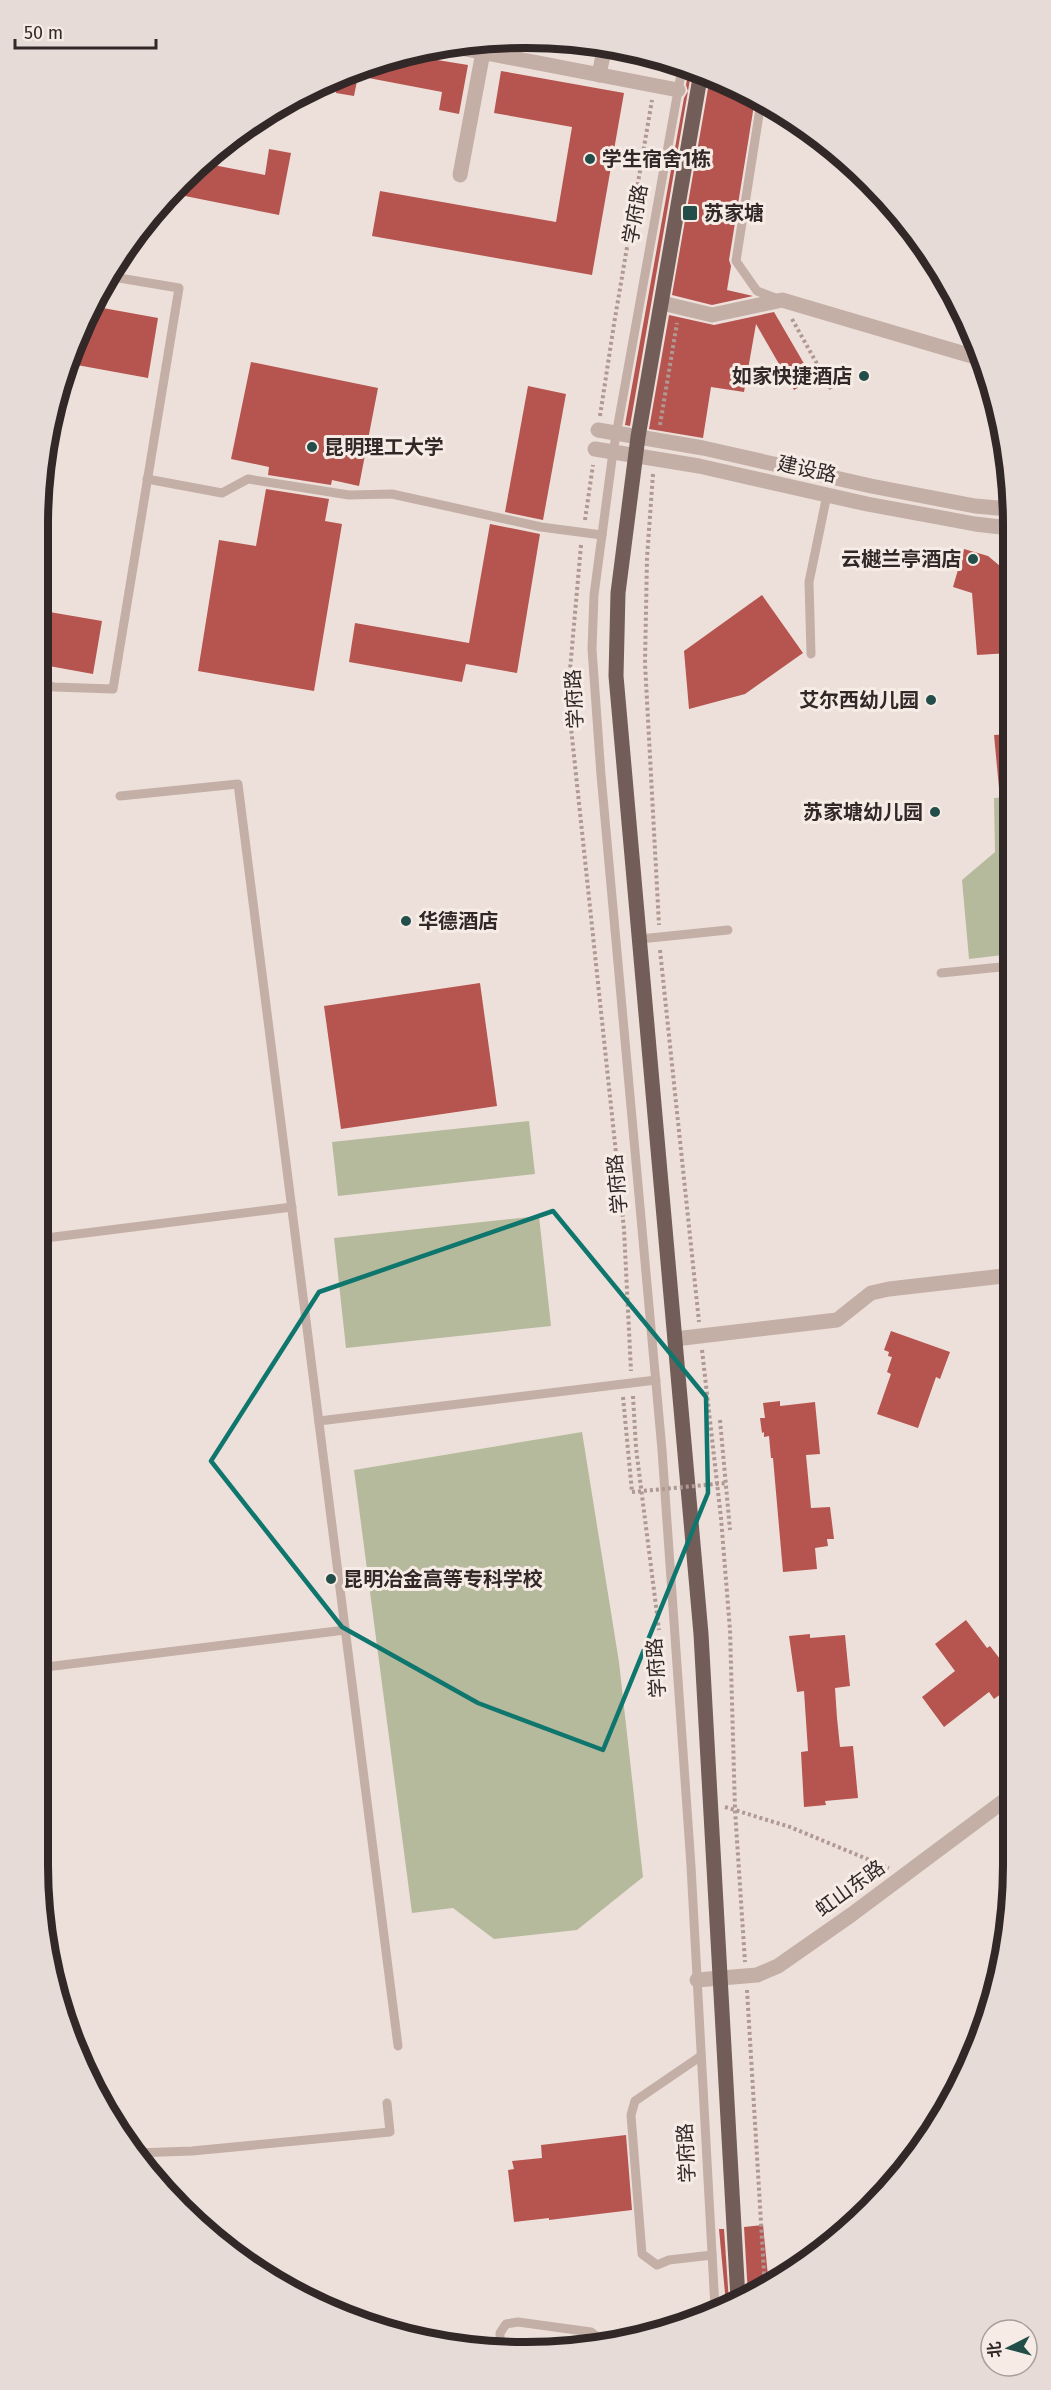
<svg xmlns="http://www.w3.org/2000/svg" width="1051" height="2390" font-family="'Fira Sans','Noto Sans SC',sans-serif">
<rect width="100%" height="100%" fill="#ede0da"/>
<g fill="#b6ba9c">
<polygon points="1010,797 1011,954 969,959 962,880 995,852 994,798"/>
<polygon points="529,1121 535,1174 338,1196 332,1142"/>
<polygon points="539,1216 551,1326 346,1348 334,1238"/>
<polygon points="582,1432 619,1662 643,1877 577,1930 494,1939 453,1908 412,1913 354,1470"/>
</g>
<g fill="#b6544f">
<polygon points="400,54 468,65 459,114 439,110 442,92 358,76 354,96 336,93 339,77"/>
<polygon points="689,67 692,68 630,426 625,425 684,98 688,91 686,85"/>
<polygon points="501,71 624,93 592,275 372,236 380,191 556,222 572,127 494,113"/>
<polygon points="710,77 755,99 729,260 731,266 727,290 753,296 712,305 672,295"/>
<polygon points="269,149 291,153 279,215 170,193 203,163 265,175"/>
<polygon points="92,306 158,318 148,378 66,363"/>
<polygon points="774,312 813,379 794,390 756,324 744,392 711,387 703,438 649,429 669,315 714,325"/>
<polygon points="251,362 378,388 359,486 332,480 331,485 268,475 269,467 231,459"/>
<polygon points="528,386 566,394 543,520 505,512"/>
<polygon points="266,489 329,499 325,521 342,524 314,691 198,671 219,540 256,546"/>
<polygon points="490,524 540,534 517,673 466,664 462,682 349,662 355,623 469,643"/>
<polygon points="964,549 988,556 1006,571 1010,653 977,655 972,593 953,587"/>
<polygon points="762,595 803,653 745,694 689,709 684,651"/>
<polygon points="38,610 102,621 93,674 38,664"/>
<polygon points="1010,734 1010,787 999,788 994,735"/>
<polygon points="480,983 497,1106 341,1129 324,1006"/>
<polygon points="891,1331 950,1352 940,1379 936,1377 918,1428 877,1414 891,1374 887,1372 892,1357 888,1356 889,1352 884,1350"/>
<polygon points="780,1401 780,1406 815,1402 820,1454 806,1455 811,1508 830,1507 834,1539 827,1539 828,1546 815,1548 817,1569 783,1572 773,1458 771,1458 769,1436 764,1437 764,1432 762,1433 760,1418 765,1418 763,1403"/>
<polygon points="966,1620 987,1648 990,1646 1013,1676 1013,1685 994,1699 989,1692 944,1727 922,1697 955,1671 935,1644"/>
<polygon points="810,1634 810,1638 845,1635 850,1686 835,1688 837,1718 840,1747 853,1746 858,1798 825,1801 826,1805 804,1807 801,1752 808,1751 804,1691 797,1692 789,1636"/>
<polygon points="626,2135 632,2210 549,2220 549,2218 514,2222 508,2170 514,2169 512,2161 542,2158 541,2145"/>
<polygon points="763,2225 769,2287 748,2295 744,2227"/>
<polygon points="719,2229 724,2229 729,2302 726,2304"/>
</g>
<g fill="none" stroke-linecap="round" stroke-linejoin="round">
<g stroke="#af9992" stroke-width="4" stroke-dasharray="3 3" stroke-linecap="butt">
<polyline points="657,69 659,58"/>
<polyline points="792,319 831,389"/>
<polyline points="600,416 614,324 652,100"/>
<polyline points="660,425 677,323"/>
<polyline points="653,474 647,558 645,663 659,925"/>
<polyline points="585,520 593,465"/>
<polyline points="581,545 570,670 570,718 624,1229 631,1371"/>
<polyline points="660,950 699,1322"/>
<polyline points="702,1350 721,1518 730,1630 735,1810 745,1962"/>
<polyline points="633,1396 636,1448 659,1630"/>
<polyline points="623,1397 632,1492"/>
<polyline points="720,1420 730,1530"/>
<polyline points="725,1807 790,1827 889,1868"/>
<polyline points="747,1990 765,2289"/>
</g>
<g stroke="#c4afa7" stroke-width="9">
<polyline points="683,63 613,452 594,595 592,649 601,775 662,1450 691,1866 715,2308"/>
<polyline points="761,102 736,261 757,291 778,299"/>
<polyline points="147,479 222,493 248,479 349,495 392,494 541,527 602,535"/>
<polyline points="811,654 809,582 827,495"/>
<polyline points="38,684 54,687 113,689 179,288 107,276"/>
<polyline points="120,796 238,784 398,2046"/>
<polyline points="640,939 728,930"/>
<polyline points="941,973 1011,966"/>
<polyline points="38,1239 292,1207"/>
<polyline points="319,1421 656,1380"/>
<polyline points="38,1668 345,1630"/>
<polyline points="701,2056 635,2101 631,2115 642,2254 657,2265 669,2260 712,2255"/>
<polyline points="135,2153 192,2151 390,2132 387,2103"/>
<polyline points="500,2350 500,2333 506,2324 518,2322 591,2332 600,2339 603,2345"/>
</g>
<g stroke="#c4afa7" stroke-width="15">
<polyline points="450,46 678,90"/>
<polyline points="599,75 605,45"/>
<polyline points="460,175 483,52"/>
<polyline points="662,303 712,315 782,300 982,359"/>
<polyline points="675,1339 837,1320 871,1293 889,1289 1012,1275"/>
</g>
<g stroke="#c4afa7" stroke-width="15">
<polyline points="598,430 703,448 871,486 975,506 1009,509"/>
<polyline points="595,449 699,466 867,504 975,524 1009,528"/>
<polyline points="697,1980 757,1975 778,1966 851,1915 1013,1794"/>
</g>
<polyline stroke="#725d59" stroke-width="15" points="701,72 638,437 618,593 616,676 701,1634 738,2299"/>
<polyline stroke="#af9992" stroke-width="4" stroke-dasharray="3 3" stroke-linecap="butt" points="632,1492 726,1483"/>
</g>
<path fill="none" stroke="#0f766e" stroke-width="4.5" stroke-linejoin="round" d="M553,1211L706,1397L708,1493L603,1750L478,1703L342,1627L211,1461L319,1292Z"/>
<g fill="#224d48" stroke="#f6ebe5" stroke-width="2">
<circle cx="590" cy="159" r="6"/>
<rect x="682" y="205" width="16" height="16" rx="3"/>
<circle cx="864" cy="376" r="6"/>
<circle cx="312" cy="447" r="6"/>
<circle cx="973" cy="559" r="6"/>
<circle cx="931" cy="700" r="6"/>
<circle cx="935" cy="812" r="6"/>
<circle cx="406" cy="921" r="6"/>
<circle cx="331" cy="1579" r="6"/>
</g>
<g text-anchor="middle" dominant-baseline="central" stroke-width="6" stroke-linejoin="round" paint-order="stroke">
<g font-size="20" font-weight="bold" fill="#312827" stroke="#f6ebe5" text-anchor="start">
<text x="602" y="159">学生宿舍1栋</text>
<text x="704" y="213">苏家塘</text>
<text x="852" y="376" text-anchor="end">如家快捷酒店</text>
<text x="324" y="447">昆明理工大学</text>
<text x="961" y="559" text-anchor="end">云樾兰亭酒店</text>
<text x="919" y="700" text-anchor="end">艾尔西幼儿园</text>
<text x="923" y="812" text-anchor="end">苏家塘幼儿园</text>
<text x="418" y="921">华德酒店</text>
<text x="343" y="1579">昆明冶金高等专科学校</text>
</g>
<g font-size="20" fill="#312827" stroke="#f6ebe5">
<text transform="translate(635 214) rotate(-80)">学府路</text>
<text transform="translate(807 469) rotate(12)">建设路</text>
<text transform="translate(574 699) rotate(-93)">学府路</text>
<text transform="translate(617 1184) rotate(-95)">学府路</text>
<text transform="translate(656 1668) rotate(-94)">学府路</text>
<text transform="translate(850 1888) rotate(-36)">虹山东路</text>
<text transform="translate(686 2153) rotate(-93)">学府路</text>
</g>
</g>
<path d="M0 0H1051V2390H0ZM525 48H526A477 477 0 0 1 1003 525V1865A477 477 0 0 1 526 2342H525A477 477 0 0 1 48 1865V525A477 477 0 0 1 525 48Z" fill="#e6dbd6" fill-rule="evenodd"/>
<path fill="none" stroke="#312827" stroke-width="8" d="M525 48H526A477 477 0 0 1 1003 525V1865A477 477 0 0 1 526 2342H525A477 477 0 0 1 48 1865V525A477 477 0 0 1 525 48Z"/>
<g transform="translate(1009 2348) rotate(264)"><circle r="28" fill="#f6ebe5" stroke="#a79d99" stroke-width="1.5"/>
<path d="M0-4.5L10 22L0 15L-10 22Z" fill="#224d48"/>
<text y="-9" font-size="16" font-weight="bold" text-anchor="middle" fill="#312827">北</text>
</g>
<path d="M15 39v9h141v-9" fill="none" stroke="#312827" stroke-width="3"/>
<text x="24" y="39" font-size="18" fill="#312827" stroke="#f6ebe5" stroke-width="4.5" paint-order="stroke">50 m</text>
</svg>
